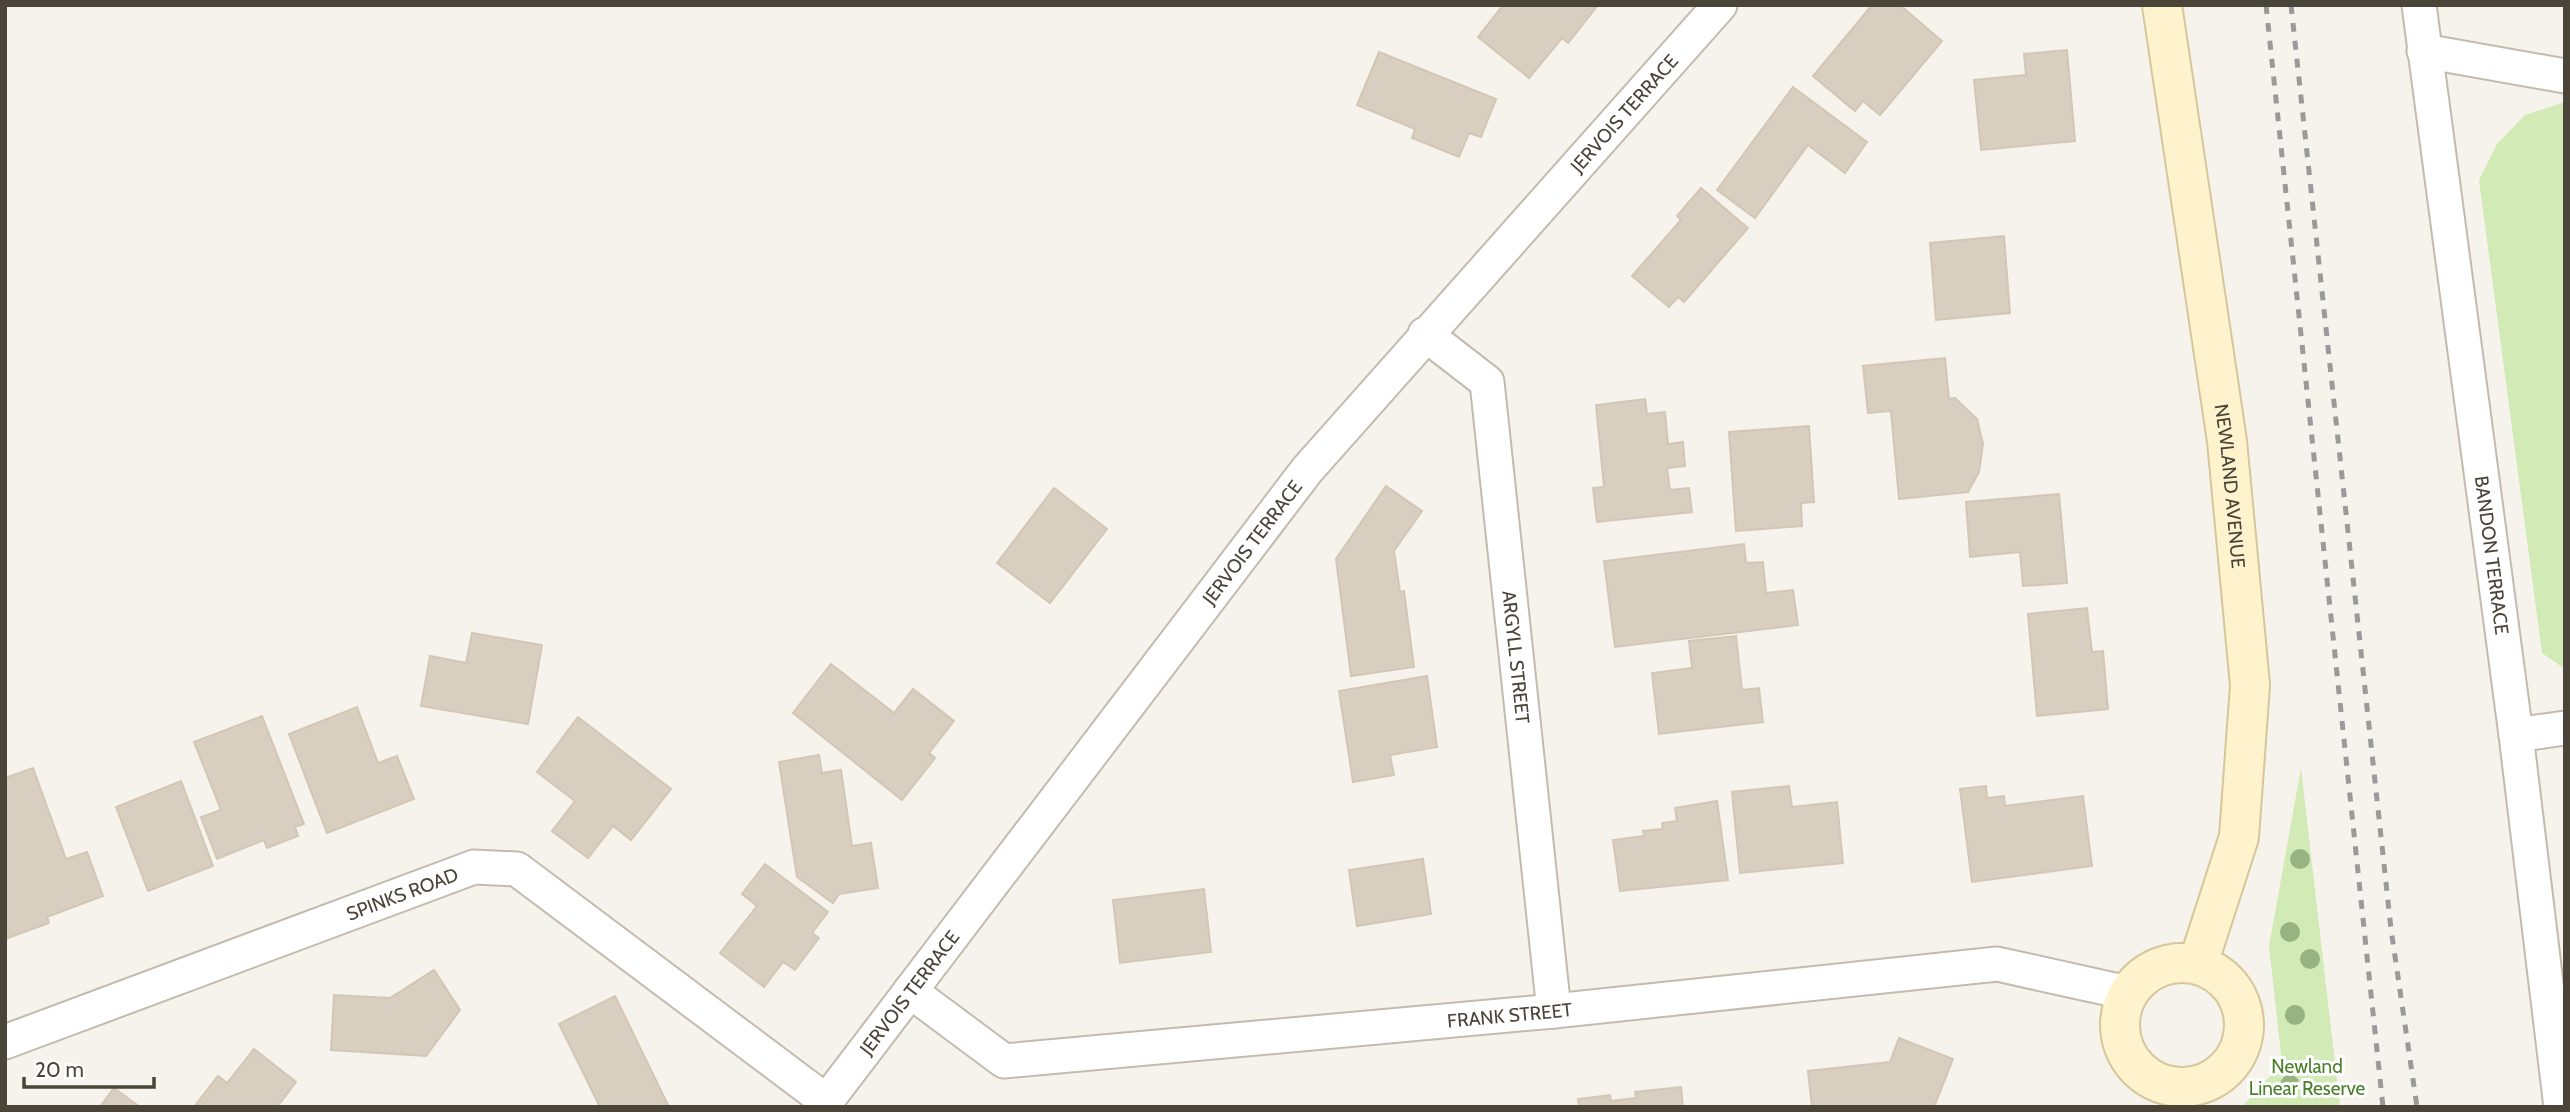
<svg xmlns="http://www.w3.org/2000/svg" width="2570" height="1112" font-family="Cabin,sans-serif">
<rect width="100%" height="100%" fill="#f6f3ec"/>
<g fill="#d2eab5">
<polygon points="2565,102 2565,669 2542,653 2479,180 2497,144 2525,115"/>
<polygon points="2301,768 2340,1107 2242,1107 2282,1063 2269,946"/>
</g>
<g fill="#d8cfc1" stroke="#d3c7b4" stroke-width="2">
<polygon points="1503,5 1598,5 1568,43 1562,38 1529,78 1478,37"/>
<polygon points="1872,5 1900,5 1942,41 1880,115 1863,101 1855,111 1813,76"/>
<polygon points="2067,50 2075,141 1981,150 1974,80 2026,75 2024,54"/>
<polygon points="1379,52 1496,99 1481,137 1469,133 1459,157 1412,138 1415,129 1357,105"/>
<polygon points="1793,87 1867,142 1845,173 1808,145 1755,218 1717,190"/>
<polygon points="1701,188 1748,228 1684,302 1678,297 1669,307 1632,276 1681,220 1677,216"/>
<polygon points="2004,236 2010,313 1936,320 1930,243"/>
<polygon points="1945,358 1949,399 1955,398 1977,419 1983,444 1979,472 1968,492 1899,499 1891,411 1868,413 1863,366"/>
<polygon points="1645,399 1647,414 1665,412 1668,444 1683,442 1685,466 1667,468 1670,490 1689,488 1692,512 1597,522 1593,488 1604,487 1596,405"/>
<polygon points="1809,426 1814,502 1801,503 1802,526 1736,531 1729,432"/>
<polygon points="1386,486 1422,511 1394,551 1400,592 1404,591 1414,667 1351,676 1336,559"/>
<polygon points="1054,488 1107,529 1050,603 997,563"/>
<polygon points="2059,494 2067,583 2023,586 2020,552 1970,557 1966,502"/>
<polygon points="1744,544 1746,563 1763,562 1766,593 1793,590 1798,625 1615,647 1604,561"/>
<polygon points="2087,608 2092,652 2103,651 2108,709 2037,716 2028,614"/>
<polygon points="472,633 542,645 528,724 421,706 430,656 466,663"/>
<polygon points="1736,636 1742,690 1759,688 1763,722 1659,734 1652,673 1692,668 1689,641"/>
<polygon points="831,664 894,713 913,689 954,721 929,753 935,758 902,800 793,713"/>
<polygon points="1427,676 1437,747 1390,755 1394,775 1353,782 1339,691"/>
<polygon points="357,707 378,763 397,756 414,799 327,833 289,734"/>
<polygon points="262,716 304,824 295,827 298,836 267,848 264,840 217,859 201,817 221,810 194,742"/>
<polygon points="578,717 671,789 631,840 613,826 588,858 552,831 575,801 537,772"/>
<polygon points="819,755 822,773 841,770 852,846 871,843 878,888 839,894 833,903 797,877 779,762"/>
<polygon points="33,768 66,859 87,852 103,896 47,917 49,923 5,939 5,778"/>
<polygon points="181,781 213,866 148,891 116,807"/>
<polygon points="1789,786 1792,807 1837,802 1843,863 1740,873 1732,792"/>
<polygon points="1986,786 1987,798 2004,796 2005,806 2083,796 2092,866 1972,882 1960,789"/>
<polygon points="1717,801 1728,880 1620,891 1613,840 1644,836 1643,831 1663,829 1662,823 1677,821 1675,808"/>
<polygon points="1423,859 1431,914 1357,926 1349,870"/>
<polygon points="765,864 828,912 812,933 819,938 795,970 783,962 764,987 720,953 757,906 742,894"/>
<polygon points="1204,889 1211,952 1120,963 1113,900"/>
<polygon points="434,970 460,1010 426,1056 331,1050 334,995 390,998"/>
<polygon points="615,996 669,1107 600,1107 559,1024"/>
<polygon points="1899,1038 1953,1059 1934,1107 1812,1107 1808,1071 1890,1062"/>
<polygon points="254,1049 296,1082 277,1107 194,1107 218,1076 227,1083"/>
<polygon points="1681,1087 1683,1107 1579,1107 1578,1099 1610,1095 1611,1101 1636,1098 1635,1092"/>
<polygon points="114,1088 140,1107 100,1107"/>
</g>
<g fill="none" stroke-linecap="round" stroke-linejoin="round">
<defs>
<g id="street">
<path id="s1" d="M2419,5L2516,735L2561,1107"/>
<polyline points="2424,51 2565,76"/>
<path id="s2" d="M1425,334L1487,382L1554,1011"/>
<polyline points="2516,735 2565,728"/>
<path id="s3" d="M910,991L1004,1061L1554,1011L1997,964L2128,993"/>
<path id="s4" d="M5,1042L474,867L517,869L826,1101"/>
<path id="s5" d="M822,1107L1307,470L1720,5"/>
</g>
<g id="secondary">
<path id="s6" d="M2162,5L2227,441L2250,685L2239,837L2198,964"/>
<circle cx="2182" cy="1025" r="62"/>
</g>
</defs>
<use href="#street" stroke="#c2bbae" stroke-width="37"/>
<use href="#secondary" stroke="#d6c79b" stroke-width="42"/>
<use href="#street" stroke="#fff" stroke-width="33"/>
<use href="#secondary" stroke="#fff3cd" stroke-width="38"/>
<g stroke="#9a9a9a" stroke-width="5" stroke-dasharray="9 9" stroke-linecap="butt">
<polyline points="2266,5 2383,1107"/>
<polyline points="2291,5 2391,929 2417,1107"/>
</g>
</g>
<g fill="#97b381">
<circle cx="2300" cy="859" r="10"/>
<circle cx="2290" cy="932" r="10"/>
<circle cx="2310" cy="959" r="10"/>
<circle cx="2295" cy="1015" r="10"/>
<circle cx="2290" cy="1085" r="10"/>
</g>
<g text-anchor="middle" dominant-baseline="central" stroke-width="6" stroke-linejoin="round" paint-order="stroke">
<g font-size="19" fill="#4b4439" stroke="#fff">
<text stroke="none"><textPath href="#s5" startOffset="1278">JERVOIS TERRACE</textPath></text>
<text stroke="none"><textPath href="#s6" startOffset="486">NEWLAND AVENUE</textPath></text>
<text stroke="none"><textPath href="#s5" startOffset="710">JERVOIS TERRACE</textPath></text>
<text stroke="none"><textPath href="#s1" startOffset="555">BANDON TERRACE</textPath></text>
<text stroke="none"><textPath href="#s2" startOffset="355">ARGYLL STREET</textPath></text>
<text stroke="none"><textPath href="#s4" startOffset="424">SPINKS ROAD</textPath></text>
<text stroke="none"><textPath href="#s5" startOffset="144">JERVOIS TERRACE</textPath></text>
<text stroke="none"><textPath href="#s3" startOffset="625">FRANK STREET</textPath></text>
</g>
<g font-size="19" fill="#4a7f2a" stroke="#fff">
<text x="2307" y="1066">Newland<tspan x="2307" dy="22">Linear Reserve</tspan></text>
</g>
</g>
<rect width="2570" height="1112" fill="none" stroke="#4b4439" stroke-width="14"/>
<path d="M24 1077v10h130v-10" fill="none" stroke="#4b4439" stroke-width="3.5"/>
<text x="35" y="1077" font-size="21" fill="#4b4439" stroke="#ffffff" stroke-width="5" paint-order="stroke">20 m</text>
</svg>
